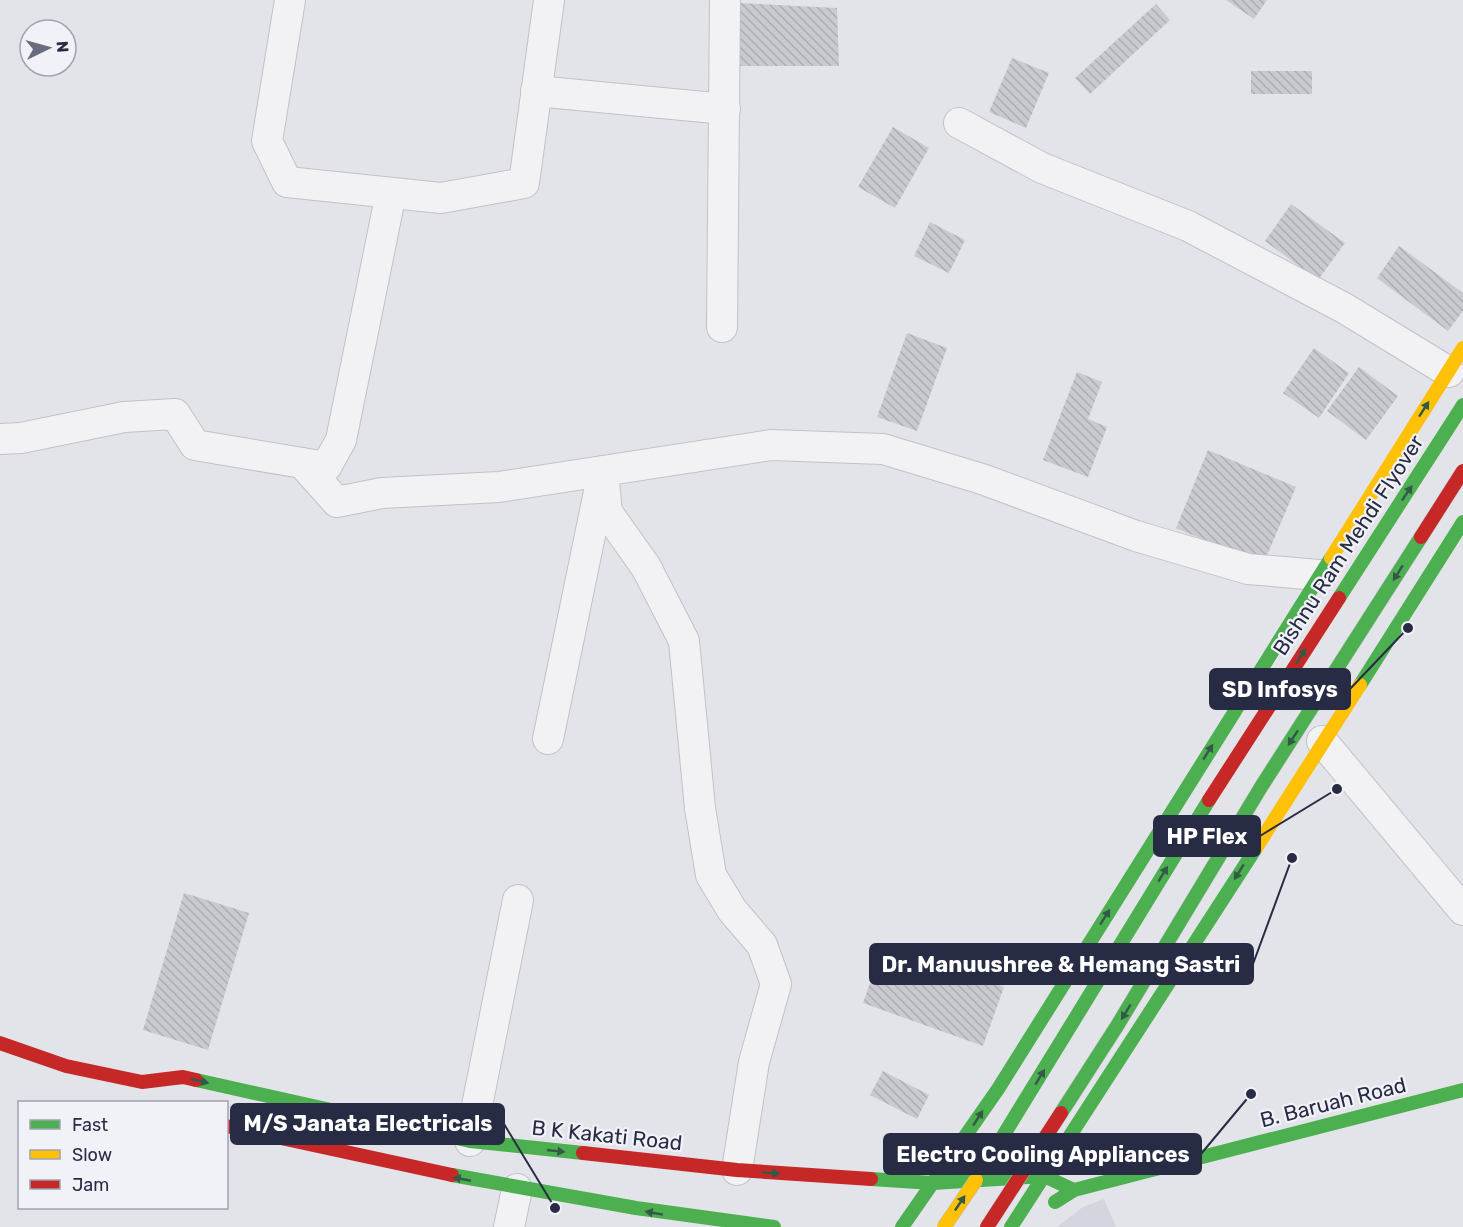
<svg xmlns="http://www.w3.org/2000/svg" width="1463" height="1227" font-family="Rubik,sans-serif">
<defs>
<pattern id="building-back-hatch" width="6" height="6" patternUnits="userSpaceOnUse" patternTransform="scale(1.5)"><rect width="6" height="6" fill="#c9cacf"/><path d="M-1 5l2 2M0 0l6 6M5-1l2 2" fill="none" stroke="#adaeb3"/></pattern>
</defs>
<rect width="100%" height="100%" fill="#e3e4e9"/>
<polygon fill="#d3d6df" points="1104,1199 1116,1227 1057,1227 1083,1207"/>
<g fill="url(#building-back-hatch)">
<polygon points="1226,0 1267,0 1254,19"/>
<polygon points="740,3 837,8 839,66 739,66"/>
<polygon points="1156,4 1170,20 1090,94 1075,78"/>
<polygon points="1012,58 1049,73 1026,128 989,112"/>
<rect x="1251" y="71" width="61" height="23"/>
<polygon points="893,127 929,148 895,208 858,187"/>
<polygon points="1291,204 1345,243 1318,280 1265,241"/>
<polygon points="930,222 965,240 949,273 914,256"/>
<polygon points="1399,246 1463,293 1463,311 1448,331 1377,278"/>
<polygon points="907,333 947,348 917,431 877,417"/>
<polygon points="1314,348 1349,373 1319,418 1283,393"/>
<polygon points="1359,367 1398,396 1366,440 1327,411"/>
<polygon points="1077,372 1102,382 1088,419 1107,427 1088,477 1043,460"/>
<polygon points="1208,450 1296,487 1263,565 1176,528"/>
<polygon points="184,893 249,913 208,1050 143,1030"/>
<polygon points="884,943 1004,987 983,1046 863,1003"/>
<polygon points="883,1071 929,1095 917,1119 870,1095"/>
</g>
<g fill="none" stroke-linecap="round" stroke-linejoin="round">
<defs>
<g id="street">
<polyline points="290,0 267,141 287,182 441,198 524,183 549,0"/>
<polyline points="536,91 725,109"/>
<polyline points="959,123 1042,168 1188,226 1344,308 1449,372"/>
<polyline points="722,327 725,0"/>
<polyline points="0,439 21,438 124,417 175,414 195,445 326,467 341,440 391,193"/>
<polyline points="302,463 337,502 382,493 499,487 771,445 883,449 982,479 1136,536 1248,569 1319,575"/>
<polyline points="603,472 607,512 646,567 684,641 700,808 711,875 732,910 762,945 776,984 754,1062 737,1170"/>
<polyline points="548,739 600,487"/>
<polyline points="1322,741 1463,910"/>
<polyline points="470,1141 518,900"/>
<polyline points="509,1227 517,1189"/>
</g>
</defs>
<use href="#street" stroke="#c1c2c7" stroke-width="32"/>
<use href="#street" stroke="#f2f2f5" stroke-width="30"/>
<g stroke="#4caf50" stroke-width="14">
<polyline points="1339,598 1463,405"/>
<polyline points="1360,685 1463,522"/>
<polyline points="196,1080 470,1141 583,1153"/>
<polyline points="452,1175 636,1208 774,1227"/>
<polyline points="871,1179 933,1183 1044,1176 1074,1190"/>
<polyline points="976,1180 1209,800"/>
<polyline points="1055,1202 1074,1190 1463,1090"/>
<polyline points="902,1227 998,1089 1331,558"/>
<polyline points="1011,1227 1256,848"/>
</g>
<g stroke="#ffc107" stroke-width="14">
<polyline points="1331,558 1463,348"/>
<polyline points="1256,848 1360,685"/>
</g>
<g stroke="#c62828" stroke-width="14">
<polyline points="1209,800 1339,598"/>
<polyline points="0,1043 66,1066 142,1082 183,1077 196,1080"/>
<polyline points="226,1126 452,1175"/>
<polyline points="583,1153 737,1170 871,1179"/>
</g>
<defs>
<polyline id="fast-bridge" points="1061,1113 1117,1026 1261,787 1421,537"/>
<polyline id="slow-bridge" points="944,1227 976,1180"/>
<g id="jam-bridge">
<polyline points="1421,537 1463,471"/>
<polyline points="987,1227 1061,1113"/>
</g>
</defs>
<use href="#fast-bridge" stroke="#bfc0c6" stroke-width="15" stroke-linecap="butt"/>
<use href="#slow-bridge" stroke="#bfc0c6" stroke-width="15" stroke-linecap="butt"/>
<use href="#jam-bridge" stroke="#bfc0c6" stroke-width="15" stroke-linecap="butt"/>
<use href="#fast-bridge" stroke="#4caf50" stroke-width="14"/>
<use href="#slow-bridge" stroke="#ffc107" stroke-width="14"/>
<use href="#jam-bridge" stroke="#c62828" stroke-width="14"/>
</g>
<defs><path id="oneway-solid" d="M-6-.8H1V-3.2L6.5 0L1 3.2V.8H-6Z" transform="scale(1.5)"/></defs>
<g fill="#345948">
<use href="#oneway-solid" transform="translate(1424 409) rotate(-57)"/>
<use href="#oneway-solid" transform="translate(1407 493) rotate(-56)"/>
<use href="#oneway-solid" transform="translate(1398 573) rotate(122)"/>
<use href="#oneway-solid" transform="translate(1301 656) rotate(-57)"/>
<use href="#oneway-solid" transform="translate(1293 738) rotate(123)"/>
<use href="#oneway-solid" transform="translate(1208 752) rotate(-58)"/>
<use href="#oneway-solid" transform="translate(1239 872) rotate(122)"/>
<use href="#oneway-solid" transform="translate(1163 874) rotate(-59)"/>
<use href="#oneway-solid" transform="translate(1105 917) rotate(-58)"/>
<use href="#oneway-solid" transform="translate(1126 1012) rotate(121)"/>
<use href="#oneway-solid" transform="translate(1040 1077) rotate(-59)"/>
<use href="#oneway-solid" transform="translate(200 1081) rotate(13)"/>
<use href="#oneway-solid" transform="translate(978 1118) rotate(-57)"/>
<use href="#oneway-solid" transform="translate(556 1151) rotate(6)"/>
<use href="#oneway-solid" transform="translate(771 1173) rotate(4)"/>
<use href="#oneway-solid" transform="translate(462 1179) rotate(-169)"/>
<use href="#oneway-solid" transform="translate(960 1203) rotate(-56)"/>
<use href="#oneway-solid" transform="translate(654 1213) rotate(-170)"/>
</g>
<g text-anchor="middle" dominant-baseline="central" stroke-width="4.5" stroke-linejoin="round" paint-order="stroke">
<g font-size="21" fill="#272b44" stroke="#f1f2f8">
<text transform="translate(1348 545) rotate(-57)">Bishnu Ram Mehdi Flyover</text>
<text transform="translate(1333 1102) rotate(-14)">B. Baruah Road</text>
<text transform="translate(607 1135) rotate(6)">B K Kakati Road</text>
</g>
</g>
<path fill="none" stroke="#272b44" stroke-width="2" d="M1408 628L1350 689M1337 789L1260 836M1292 858L1253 964M555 1208L504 1124M1251 1094L1201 1154"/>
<g fill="#272b44" stroke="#f1f2f8" stroke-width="2">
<circle cx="1408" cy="628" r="6"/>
<circle cx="1337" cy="789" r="6"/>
<circle cx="1292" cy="858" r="6"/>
<circle cx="555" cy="1208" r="6"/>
<circle cx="1251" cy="1094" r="6"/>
</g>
<g fill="#272b44" stroke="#272b44" stroke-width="2">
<rect x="1210" y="669" width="140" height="40" rx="6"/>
<rect x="1154" y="816" width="106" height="40" rx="6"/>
<rect x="870" y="944" width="383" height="40" rx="6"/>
<rect x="231" y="1104" width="273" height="40" rx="6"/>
<rect x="884" y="1134" width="317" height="40" rx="6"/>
</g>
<g font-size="22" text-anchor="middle" font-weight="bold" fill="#fff">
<text x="1280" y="697">SD Infosys</text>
<text x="1207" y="844">HP Flex</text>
<text x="1061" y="972">Dr. Manuushree &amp; Hemang Sastri</text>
<text x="368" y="1131">M/S Janata Electricals</text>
<text x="1043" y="1162">Electro Cooling Appliances</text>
</g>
<rect x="18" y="1101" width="210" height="108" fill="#f1f2f8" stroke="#a0a2b0" stroke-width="1.5"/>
<rect x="30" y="1120" width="30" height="9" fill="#4caf50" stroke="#a0a2b0" stroke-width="1.5"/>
<text x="72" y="1131" font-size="18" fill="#272b44">Fast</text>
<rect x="30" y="1150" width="30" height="9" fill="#ffc107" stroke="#a0a2b0" stroke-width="1.5"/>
<text x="72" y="1161" font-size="18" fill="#272b44">Slow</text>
<rect x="30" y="1180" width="30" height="9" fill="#c62828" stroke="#a0a2b0" stroke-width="1.5"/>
<text x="72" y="1191" font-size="18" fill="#272b44">Jam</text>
<g transform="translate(48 48) rotate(85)"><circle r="28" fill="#f1f2f8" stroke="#a0a2b0" stroke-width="1.5"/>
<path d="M0-4.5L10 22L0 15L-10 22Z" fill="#696c7e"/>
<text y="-9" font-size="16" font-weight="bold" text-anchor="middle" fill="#272b44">N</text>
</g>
</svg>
